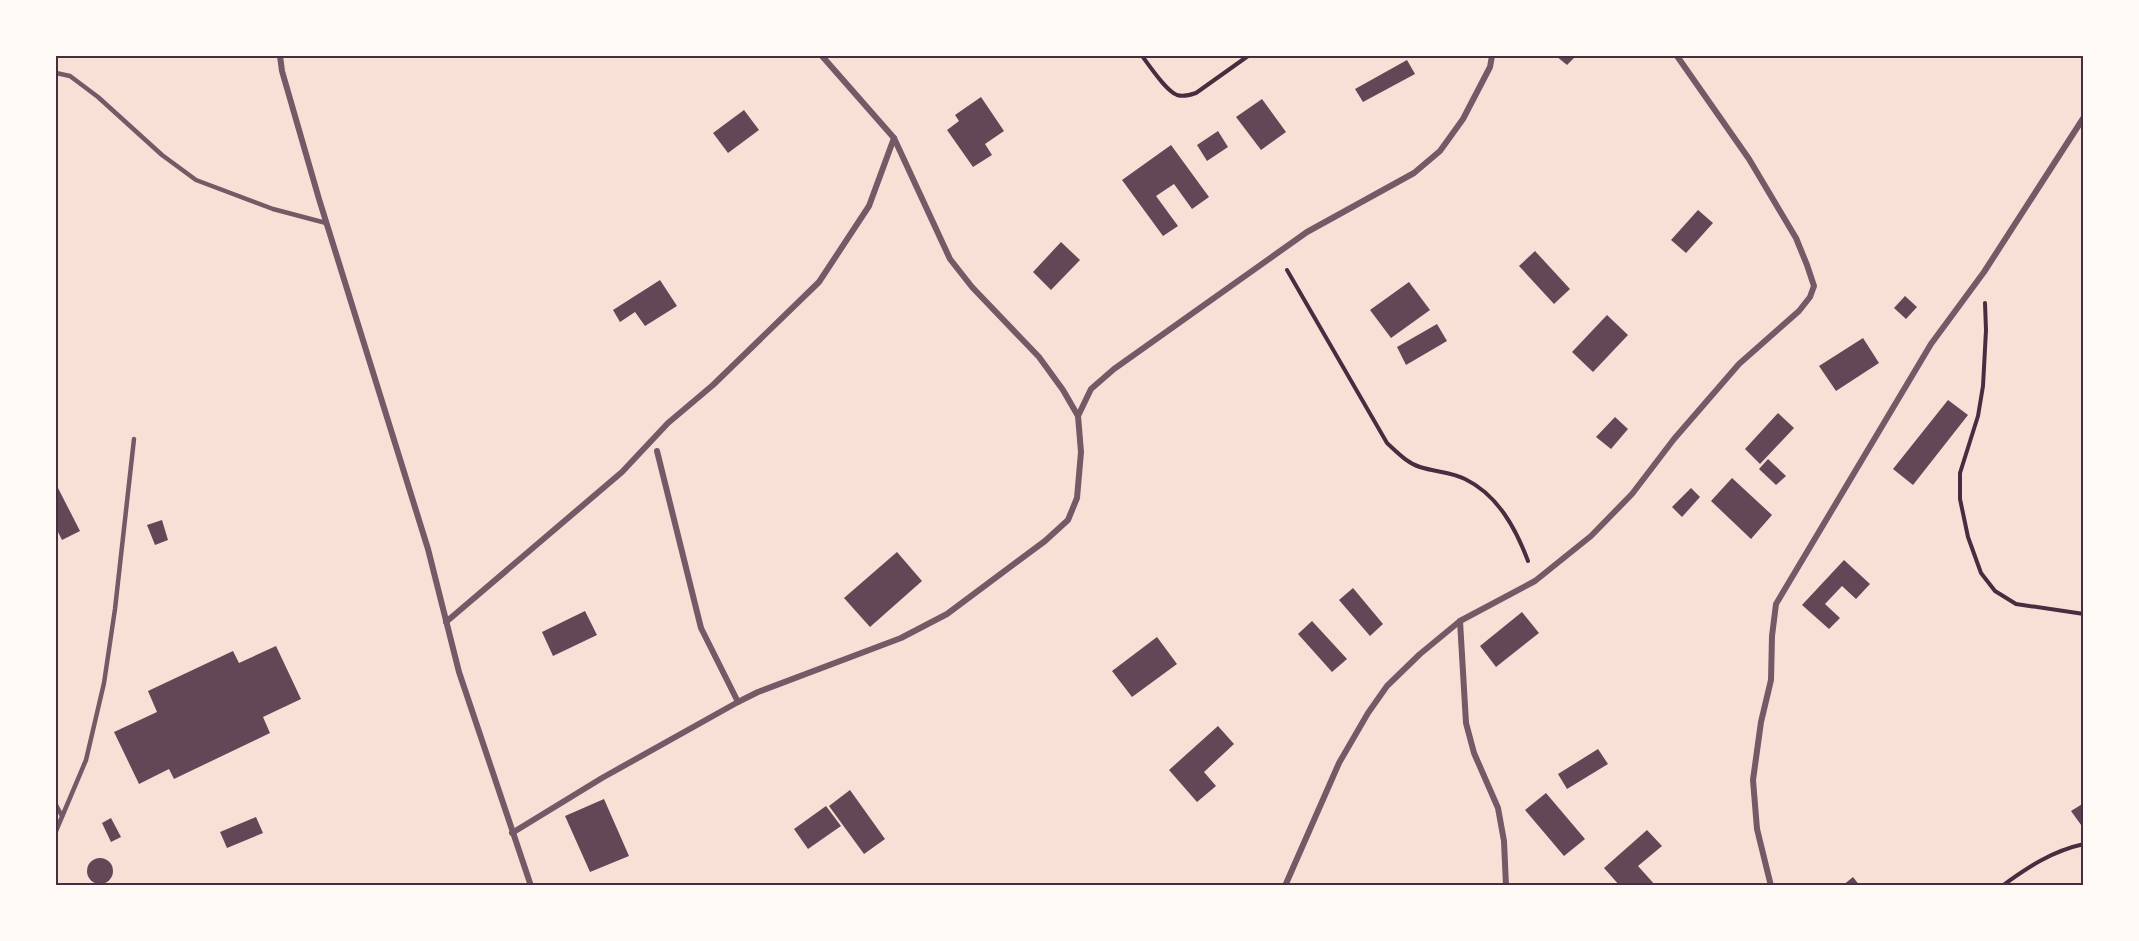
<svg xmlns="http://www.w3.org/2000/svg" width="2139" height="941" font-family="'Roboto Condensed',sans-serif">
<rect width="100%" height="100%" fill="#f7e1d7"/>
<g fill="#644757">
<polygon points="1556,56 1576,56 1567,65"/>
<polygon points="1407,60 1415,74 1363,102 1355,89"/>
<polygon points="981,97 1004,131 985,144 992,155 973,167 947,130 959,121 955,115"/>
<polygon points="1262,99 1286,132 1261,150 1236,117"/>
<polygon points="744,110 759,130 728,153 713,133"/>
<polygon points="1218,131 1228,147 1207,161 1197,145"/>
<polygon points="1171,145 1209,197 1192,209 1174,184 1156,196 1178,226 1163,236 1122,180"/>
<polygon points="1698,210 1713,223 1686,253 1671,240"/>
<polygon points="1061,242 1080,260 1051,290 1033,272"/>
<polygon points="1535,251 1570,289 1554,304 1519,266"/>
<polygon points="660,280 677,306 645,326 635,312 620,322 613,310"/>
<polygon points="1409,282 1430,310 1391,338 1370,310"/>
<polygon points="1905,296 1917,307 1906,319 1894,308"/>
<polygon points="1607,315 1628,335 1593,372 1572,352"/>
<polygon points="1437,324 1447,341 1406,365 1397,347"/>
<polygon points="1863,338 1879,363 1836,391 1819,366"/>
<polygon points="1948,400 1968,415 1913,485 1893,469"/>
<polygon points="1778,413 1794,428 1760,464 1745,449"/>
<polygon points="1615,417 1628,429 1611,449 1596,437"/>
<polygon points="1768,459 1786,476 1776,485 1759,469"/>
<polygon points="1732,478 1772,515 1751,539 1711,501"/>
<polygon points="58,488 80,531 62,540 56,528 56,490"/>
<polygon points="1691,488 1700,497 1682,517 1672,507"/>
<polygon points="162,520 168,540 155,545 147,525"/>
<polygon points="897,552 922,581 870,627 844,598"/>
<polygon points="1844,560 1870,584 1856,599 1842,586 1825,604 1840,618 1829,629 1802,605"/>
<polygon points="1353,588 1383,624 1370,636 1339,600"/>
<polygon points="585,611 597,635 553,656 542,632"/>
<polygon points="1522,612 1539,633 1496,667 1480,646"/>
<polygon points="1312,621 1347,659 1332,672 1298,634"/>
<polygon points="1157,637 1177,664 1132,697 1112,671"/>
<polygon points="276,646 301,699 263,717 270,733 174,779 169,769 139,784 114,732 157,712 148,691 233,651 239,663"/>
<polygon points="1218,726 1234,744 1204,772 1216,786 1197,802 1169,770"/>
<polygon points="1598,749 1608,764 1567,789 1558,774"/>
<polygon points="850,790 885,839 864,854 829,806"/>
<polygon points="1546,793 1585,839 1564,856 1525,810"/>
<polygon points="604,799 629,856 590,872 565,816"/>
<polygon points="2084,803 2084,829 2071,811"/>
<polygon points="826,806 841,826 808,849 794,829"/>
<polygon points="256,817 263,833 227,848 220,832"/>
<polygon points="111,818 121,837 111,842 102,823"/>
<polygon points="1647,830 1662,846 1638,866 1656,886 1620,886 1604,868"/>
<circle cx="100" cy="871" r="13"/>
<polygon points="1853,877 1860,886 1842,886"/>
</g>
<g fill="none" stroke-linecap="round" stroke-linejoin="round">
<g stroke="#4a2c40" stroke-width="4">
<path d="M1142,56C1150,66 1165,90 1177,95C1184,97 1190,95 1196,93L1248,56"/>
<path d="M1287,270L1387,443C1397,452 1407,463 1420,467C1435,472 1452,472 1465,479C1498,495 1516,529 1528,561"/>
<polyline points="1985,303 1986,330 1983,386 1978,416 1960,473 1960,499 1968,537 1981,573 1995,591 2016,604 2084,614"/>
<path d="M2002,886C2028,867 2052,851 2084,844"/>
</g>
<g stroke="#755966" stroke-width="4.5">
<polyline points="56,73 70,76 98,97 162,155 196,180 273,209 326,223"/>
<polyline points="56,805 62,816"/>
<polyline points="56,831 86,760 104,683 115,609 134,439"/>
</g>
<g stroke="#755966" stroke-width="6">
<polyline points="280,56 282,71 319,199 428,549 459,672 531,886"/>
<polyline points="822,56 894,138 950,259 972,287 1039,357 1063,390 1078,416"/>
<polyline points="657,451 701,628 738,702"/>
<polyline points="1460,621 1466,723 1474,753 1498,808 1504,841 1506,886"/>
<polyline points="446,622 622,472 668,423 713,385 819,282 869,206 894,138"/>
<polyline points="512,833 602,778 738,702 758,692 901,638 947,614 1045,541 1068,520 1077,498 1081,452 1078,416 1091,389 1114,369 1307,232 1414,173 1440,151 1463,119 1490,67 1492,56"/>
<polyline points="1285,886 1339,763 1368,713 1387,686 1420,654 1460,621 1535,581 1591,536 1632,494 1674,439 1739,364 1799,311 1810,297 1814,286 1807,265 1796,238 1749,159 1677,56"/>
<polyline points="1771,886 1757,829 1753,780 1761,722 1771,680 1772,636 1776,604 1931,344 1984,272 2084,117"/>
</g>
</g>
<rect width="2139" height="941" fill="none" stroke="#fffaf5" stroke-width="114"/>
<rect x="57" y="57" width="2025" height="827" fill="none" stroke="#4a2c40" stroke-width="2"/>
</svg>
